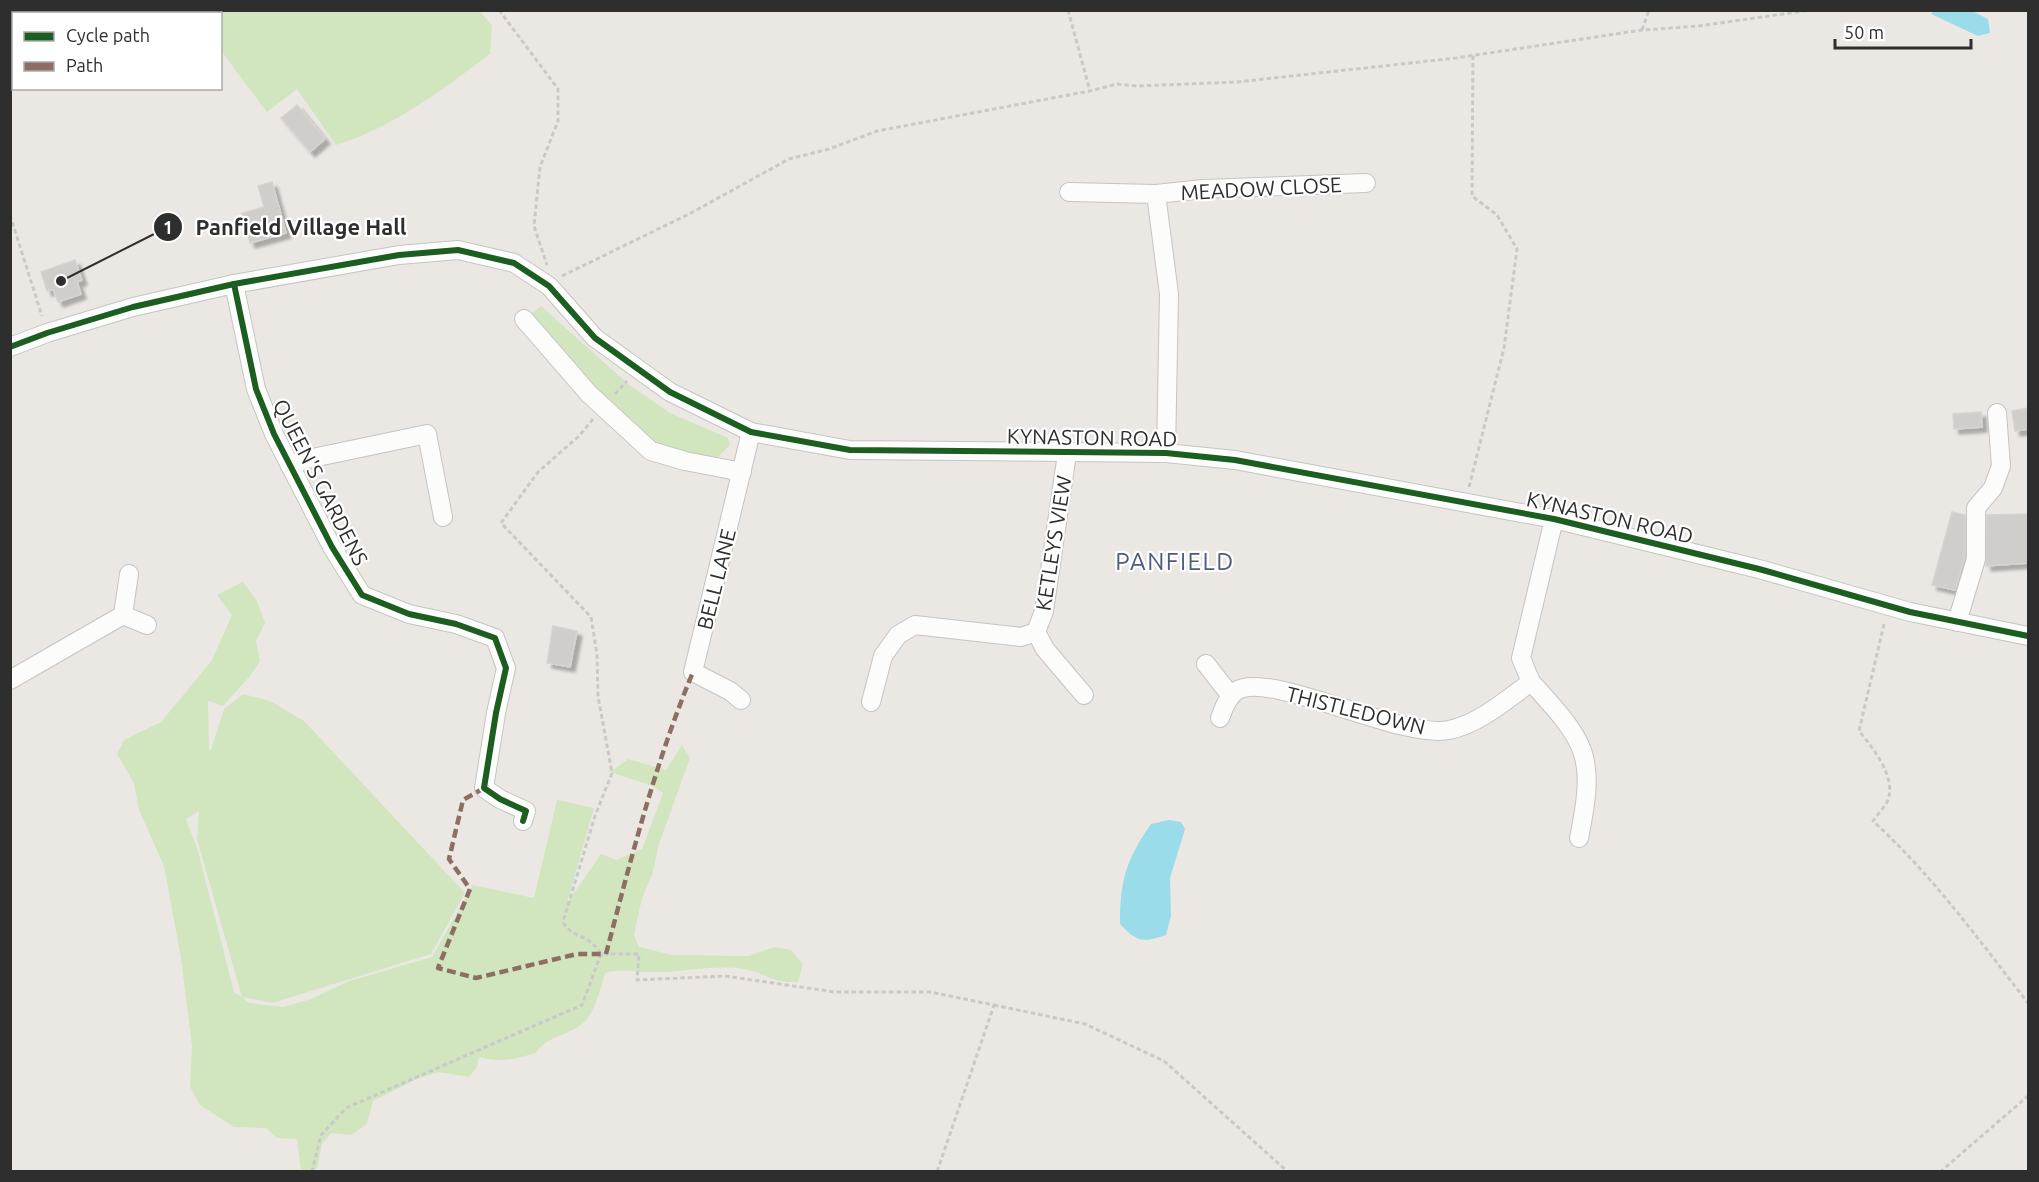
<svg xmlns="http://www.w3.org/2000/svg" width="2039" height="1182" font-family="Ubuntu,sans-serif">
<defs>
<filter id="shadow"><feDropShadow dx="5" dy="5" stdDeviation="1.5" flood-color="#0004"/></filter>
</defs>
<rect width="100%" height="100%" fill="#ebe8e4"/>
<g fill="#d1e5bf" fill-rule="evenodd">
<path d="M194,11H480L492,26L490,54C442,90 394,127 336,145L297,89L267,112L221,51L220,14L196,13Z"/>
<polygon points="541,306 628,384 670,413 728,438 730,445 718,457 653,448 527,317"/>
<path d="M243,582L257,601L265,623L256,641L260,661L250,676L223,706L208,701L209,750H211L224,709L243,694L270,701L304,721L465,893L431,954L272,1003L242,997L249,1003L283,1007L311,999L349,981L432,957L473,885L534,898L557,800L594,808L567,903L601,854L616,860L642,849L663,793L653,786L607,771L615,769L628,759L666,770L682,745L690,758L659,844L652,875L642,898L634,935L639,947L672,955L748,956L774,947L791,950L803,964L798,982C773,984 766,973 744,969C713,964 682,973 651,972C633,972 624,968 605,973C601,987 596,1009 586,1020C572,1036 546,1035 536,1053C515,1059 500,1063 479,1057L477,1067L469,1077L439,1072L419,1078L373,1101L367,1124L351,1135L331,1133L322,1144L317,1169L301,1171L297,1139L277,1138L266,1128L234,1127L200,1105L190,1087L192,1046L181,958L164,866L139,810L134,783L117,754L124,740L161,722L195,681L212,660L232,615L217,595ZM199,811L197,839L242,997L234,992L198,851L186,819Z"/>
</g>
<g fill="#9adcea">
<polygon points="1934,11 1972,11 1988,19 1990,33 1978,36 1931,14"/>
<path d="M1169,820L1181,822L1185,829L1170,878L1171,916L1166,935C1143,943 1137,942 1120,924C1120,880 1126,860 1151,824Z"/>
</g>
<g fill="#d0cecb" stroke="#d6d3d0" stroke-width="1.5" filter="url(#shadow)">
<polygon points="297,105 325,139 310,152 281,118"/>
<polygon points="272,182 286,233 250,243 242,213 264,207 258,186"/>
<polygon points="75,260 82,280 77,282 81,294 58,302 53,289 47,291 41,272"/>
<polygon points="2028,408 2028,429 2015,431 2012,411"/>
<polygon points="1981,412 1982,427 1954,429 1953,414"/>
<polygon points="1952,512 1965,515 1965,557 1955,590 1932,585"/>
<polygon points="2028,514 2028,563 1986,566 1987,515"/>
<polygon points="553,626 577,631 570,667 547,663"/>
</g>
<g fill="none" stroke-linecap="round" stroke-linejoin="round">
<defs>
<g id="minor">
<polyline points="1069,192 1156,194 1169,294 1166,453"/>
<polyline points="1156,194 1203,189 1366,183"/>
<polyline points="234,284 256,389 274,434 332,547 362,595 409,614 456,624 495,638 506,668 496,713 484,788 500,799 526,811 523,821"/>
<polyline points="524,319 589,394 651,451 685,461 742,472"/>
<polyline points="10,347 47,333 133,307 234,284 399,255 458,250 514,263 549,286 595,338 670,392 751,432 850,450 1166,453 1235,460 1554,519 1759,569 1910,612 2028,636"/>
<polyline points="290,466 303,460 427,434 443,517"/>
<polyline points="129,574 123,615 147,625"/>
<polyline points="1957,622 1976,559 1976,508 1993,488 2001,466 1997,413"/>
<polyline points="1036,632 1044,611 1067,454"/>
<polyline points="1206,664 1231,696"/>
<polyline points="10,680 123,615"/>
<polyline points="1531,682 1521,658 1554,519"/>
<polyline points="741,700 730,691 693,672 751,432"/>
<polyline points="871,702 883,656 898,635 915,625 1021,637 1036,632 1045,649 1084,695"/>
<path d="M1220,718C1224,708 1227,698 1236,691C1267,669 1401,740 1449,730C1479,724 1506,700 1531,682C1587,743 1596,755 1579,838"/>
</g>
</defs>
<use href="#minor" stroke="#c5c4c4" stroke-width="20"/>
<g stroke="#c9c9c8" stroke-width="3" stroke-dasharray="4.5 3" stroke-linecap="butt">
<polyline points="499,10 558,89 558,121 540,167 534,226 547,265"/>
<polyline points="1068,10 1090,91"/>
<polyline points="1642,30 1649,10"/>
<polyline points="10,215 42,316"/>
<polyline points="562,276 689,214 789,159 829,149 877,131 1090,91 1117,84 1137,86 1237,82 1456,58 1642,30 1699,26 1811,10"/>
<polyline points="615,394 627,381"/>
<path d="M593,419L579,436L538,472L501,523L591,617L597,654L598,696L612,773L595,816L563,922C573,940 588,932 601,954H639L637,980L725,976L835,992H930L994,1005L937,1172"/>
<polyline points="1469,487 1504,348 1517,249 1497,215 1472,196 1473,55"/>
<path d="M1884,624L1859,731C1873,748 1898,779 1887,802C1883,809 1877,815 1873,821C1932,875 1979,940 2028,1003"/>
<polyline points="994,1005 1085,1024 1164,1061 1288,1172"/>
<polyline points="312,1172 321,1135 346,1108 582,1005 601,954"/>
<polyline points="1940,1172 2028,1096"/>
</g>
<use href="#minor" stroke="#fcfcfb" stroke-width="18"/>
<g stroke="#8d6e63" stroke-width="4.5" stroke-dasharray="9 4.5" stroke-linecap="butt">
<polyline points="484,788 463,800 449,859 470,889 438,968 476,978 577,954 601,954"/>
<path d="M606,954C631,859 655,763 693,672"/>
</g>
<defs>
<g id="cycleway">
<polyline points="234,284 256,389 274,434 332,547 362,595 409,614 456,624 495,638 506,668 496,713 484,788 500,799 526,811 523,821"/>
<polyline points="10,347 47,333 133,307 234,284 399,255 458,250 514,263 549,286 595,338 670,392 751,432 850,450 1166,453 1235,460 1554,519 1759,569 1910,612 2028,636"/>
</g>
</defs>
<use href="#cycleway" stroke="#fff" stroke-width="10"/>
<use href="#cycleway" stroke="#1b5e20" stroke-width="6"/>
</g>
<g text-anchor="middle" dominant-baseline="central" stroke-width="4.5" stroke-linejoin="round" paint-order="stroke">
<g font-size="21" fill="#2e2e2e" stroke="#fff">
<text transform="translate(1261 188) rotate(-3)">MEADOW CLOSE</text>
<text transform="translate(1092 437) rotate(1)">KYNASTON ROAD</text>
<text transform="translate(321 482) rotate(63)">QUEEN'S GARDENS</text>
<text transform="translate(1610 517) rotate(13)">KYNASTON ROAD</text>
<text transform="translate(1053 543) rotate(-81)">KETLEYS VIEW</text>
<text transform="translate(716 579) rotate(-76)">BELL LANE</text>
<text transform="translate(1356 710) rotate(14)">THISTLEDOWN</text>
</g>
<g font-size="24" letter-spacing="1.5" fill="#4e5b7e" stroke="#fff">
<text x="1175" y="561">PANFIELD</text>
</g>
</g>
<path fill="none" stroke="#2e2e2e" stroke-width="2" d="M61 281L168 227"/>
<g fill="#2e2e2e" stroke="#fff" stroke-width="2">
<circle cx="61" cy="281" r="6"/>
<circle cx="168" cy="227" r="15"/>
</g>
<g font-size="18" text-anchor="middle" font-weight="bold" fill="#fff">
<text x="168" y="234">1</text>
</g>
<g font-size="22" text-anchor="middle" font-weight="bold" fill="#2e2e2e" stroke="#fff" stroke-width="4.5" stroke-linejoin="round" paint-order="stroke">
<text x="301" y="235">Panfield Village Hall</text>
</g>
<rect width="2039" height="1182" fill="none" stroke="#2e2e2e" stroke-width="24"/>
<rect x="12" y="12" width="210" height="78" fill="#ffffff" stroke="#ababab" stroke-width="1.5"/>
<rect x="24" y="32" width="30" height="9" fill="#1b5e20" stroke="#ababab" stroke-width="1.5"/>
<text x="66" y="42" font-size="18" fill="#2e2e2e">Cycle path</text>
<rect x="24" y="62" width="30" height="9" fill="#8d6e63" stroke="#ababab" stroke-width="1.5"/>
<text x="66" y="72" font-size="18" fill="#2e2e2e">Path</text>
<path d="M1835 39v9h136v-9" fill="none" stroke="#2e2e2e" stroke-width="3"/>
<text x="1844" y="39" font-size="18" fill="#2e2e2e" stroke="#ffffff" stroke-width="4.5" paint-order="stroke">50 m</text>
</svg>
